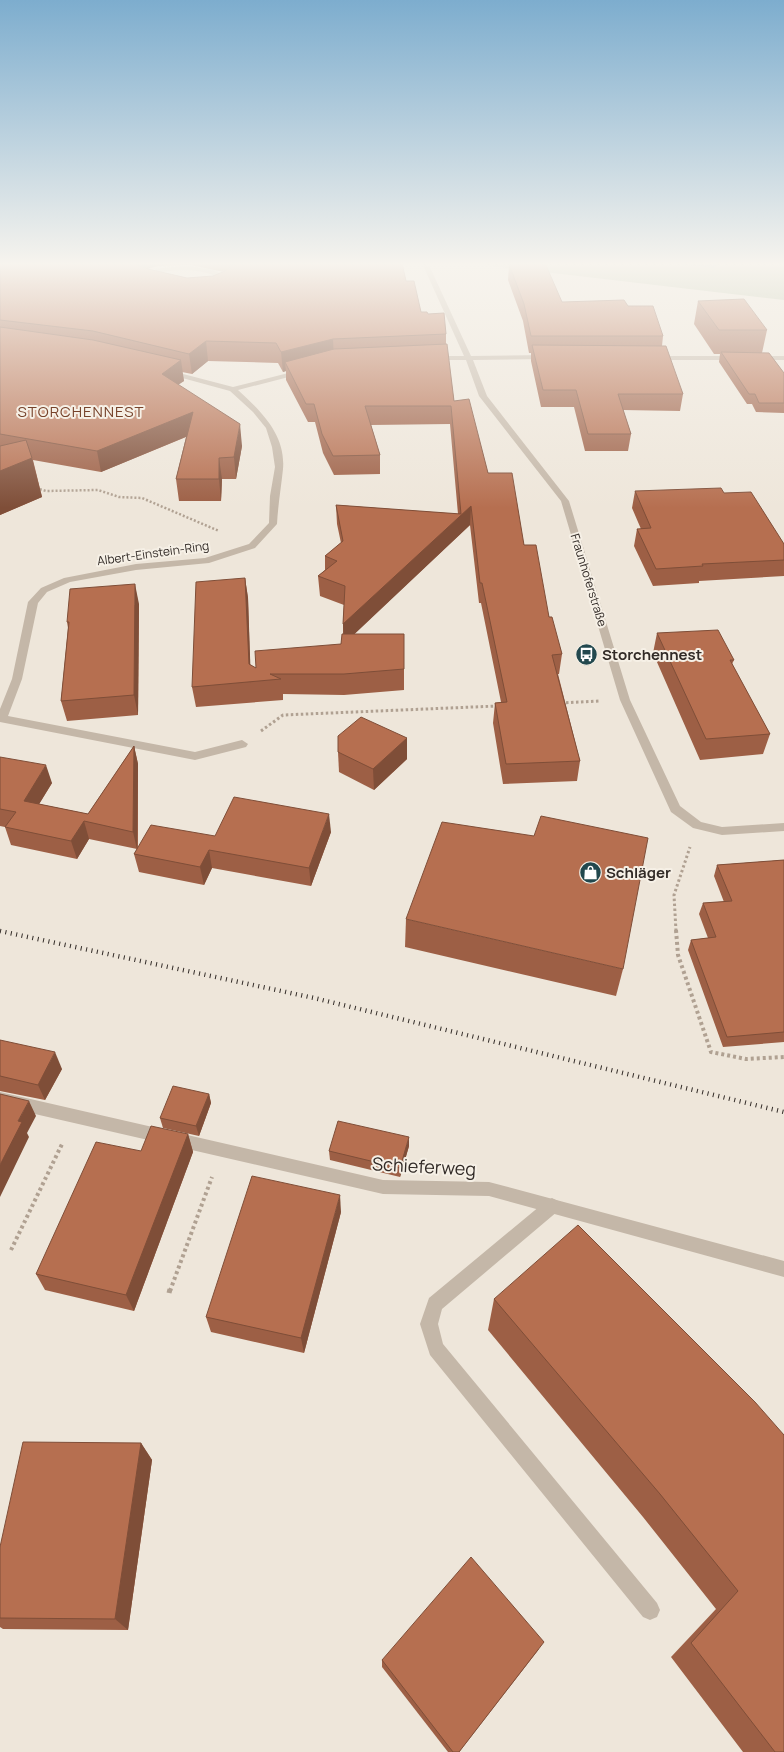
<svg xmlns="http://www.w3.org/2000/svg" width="784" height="1752" font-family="Manrope,sans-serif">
<rect width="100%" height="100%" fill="#eee6da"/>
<polygon fill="#aebb9c" points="468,263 784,263 784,300"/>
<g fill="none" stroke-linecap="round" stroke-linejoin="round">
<polygon fill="#7da2a7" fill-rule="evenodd" points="669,263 717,263 717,266 714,268"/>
<polyline stroke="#b0a192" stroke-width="2.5" stroke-dasharray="2 2" stroke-linecap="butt" points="36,488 46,491 98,490 119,497 142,498 219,531"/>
<g stroke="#b0a192" stroke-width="3" stroke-dasharray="2.5 2.5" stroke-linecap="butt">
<polyline points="561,703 599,701"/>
<polyline points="261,731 283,715 497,706"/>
<polyline points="676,931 674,895 690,847"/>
</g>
<g stroke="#b0a192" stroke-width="4" stroke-dasharray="3 3" stroke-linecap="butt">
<polyline points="676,930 678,955 711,1052 746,1059 784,1057"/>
<polyline points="11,1250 63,1142"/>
<polyline points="170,1291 212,1177"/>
</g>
<polyline stroke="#b0a192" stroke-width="5" stroke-dasharray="4 4" stroke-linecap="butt" points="169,1293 170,1289"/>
<polygon fill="#c4b7a8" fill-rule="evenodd" points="552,1198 558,1201 560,1206 558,1211 442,1309 438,1324 443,1344 657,1603 660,1610 657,1617 650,1620 643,1617 430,1355 420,1324 429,1298 546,1201"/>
<g fill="#c4b7a8" fill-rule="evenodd">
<polygon points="422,263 428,263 471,356 547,355 551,357 547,359 473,360 487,396 569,501 630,700 680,806 701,822 722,827 784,823 784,831 722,835 693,828 671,812 620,700 561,501 479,396 466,360 432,360 428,358 432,356 464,356"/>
<path d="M187,266L213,270L235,281L231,284C202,265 173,268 139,277L136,275L162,268Z"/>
<polygon points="652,356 735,356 739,358 735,360 655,360 651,358"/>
<rect x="754" y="356" width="30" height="4"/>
<path d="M164,369L233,387L304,369V373L238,390C261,411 286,435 283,469C281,488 278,505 277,524L255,548L209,563L136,570L70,582L47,592L38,603L22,679L8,716L195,752L242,740L248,744L246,747L195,760L0,722V709L12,679L28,602L41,588L64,578L136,564L205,558L249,544L269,523L270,496L275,467L272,447L266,428L253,412L230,391L164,373Z"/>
<polygon points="0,1092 383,1180 489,1182 784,1261 784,1277 489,1196 383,1194 0,1106"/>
</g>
<polyline stroke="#322b27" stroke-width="4.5" stroke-dasharray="1 4.5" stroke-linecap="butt" points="0,931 314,998 784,1112"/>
</g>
<g fill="#9d5f45" fill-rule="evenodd">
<path d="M0,263H402L406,281L421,312L428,314L446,334V344L454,401L488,473L524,545L549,617L562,654L559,674H558L580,761L577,781L503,784L493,723L495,703L501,702L481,603H479L470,525L354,634H404V690L344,695L283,694V700L196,707L192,687L245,578L248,598L250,665L256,668L341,644L343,634V624L344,605L320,596L318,576L325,570V556L341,543L337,524L336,505L458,514L450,424L371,425L380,455V474L334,475L323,453L315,422H308L286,380V371L283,372L278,363L208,361L192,374L182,372L184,381L178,384L242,446L236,479H222L221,501H179L176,479L186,437L101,472L33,460L42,497L0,515ZM191,265L224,272L213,276L187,278L147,269L157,266Z"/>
<polygon points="509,264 562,302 628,306 663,336 662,346 683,394 680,411 623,410 631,434 628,451 585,451 574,407 541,407 531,361 531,353 529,353 523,321 508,280"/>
<polygon points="698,301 767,330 762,353 784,373 784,413 756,412 752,404 747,404 719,362 720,354 714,354 694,324"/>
<polygon points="635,491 724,493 784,544 784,576 699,581 699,583 653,586 634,546 637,529 641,529 632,508"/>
<polygon points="139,604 138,715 67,721 61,701 68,628 67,622"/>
<polygon points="657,633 734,660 732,664 770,734 763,754 700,760 653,653"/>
<polygon points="407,738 407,759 374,790 339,772 338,752"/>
<polygon points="134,746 138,764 138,848 215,836 331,832 311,886 212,868 204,885 139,872 134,854 137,849 89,839 77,859 11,845 5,827 0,826 0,757 52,783 39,804 88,814"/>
<polygon points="784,860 784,1042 723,1047 688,950 691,940 708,938 699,914 703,903 724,902 714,876 717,865"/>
<polygon points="406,919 623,969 616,996 405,947"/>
<polygon points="0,1040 62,1069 45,1100 0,1091"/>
<polygon points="209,1094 211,1103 199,1136 163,1128 160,1118"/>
<polygon points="188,1134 193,1152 134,1311 45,1290 36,1274 141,1151"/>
<polygon points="409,1146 400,1177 330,1160 329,1151"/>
<polygon points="341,1212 304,1353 211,1332 206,1317"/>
<polygon points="494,1299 784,1435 784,1752 743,1752 671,1657 716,1609 643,1517 488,1330"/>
<polygon points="141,1443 152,1460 128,1630 3,1629 0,1627 0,1547"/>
<polygon points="539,1649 459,1752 448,1752 382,1667 382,1660"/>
</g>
<g fill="#7f4e38">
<polygon points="138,263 156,263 157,266 139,271"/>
<polygon points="333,339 334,359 285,362 286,371 283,372 281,352"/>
<polygon points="206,341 208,361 192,374 189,354"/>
<polygon points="181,360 184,381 165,394 162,374"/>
<polygon points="193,412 195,433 101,472 97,451"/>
<polygon points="240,424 242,446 236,479 234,457"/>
<polygon points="32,458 42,497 0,515 0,471"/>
<polygon points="219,458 222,479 221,501 219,479"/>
<polygon points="471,506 470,525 344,644 343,624"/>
<polygon points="245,578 248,598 251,684 249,664"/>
<polygon points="135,584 139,604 138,715 134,695"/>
<polygon points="407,738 407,759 374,790 373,769"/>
<polygon points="134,746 138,764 137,849 133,832"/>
<polygon points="46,765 52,783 30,819 24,801"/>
<polygon points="329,814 331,832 311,886 309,868"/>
<polygon points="84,821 89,839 77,859 71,841"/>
<polygon points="209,850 212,868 204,885 200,867"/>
<polygon points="55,1052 62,1069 45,1100 38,1085"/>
<polygon points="209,1094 211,1103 199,1136 196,1126"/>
<polygon points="29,1101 36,1116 27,1133 29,1137 0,1197 0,1165 18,1121"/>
<polygon points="188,1134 193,1152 134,1311 126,1295"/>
<polygon points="409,1137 409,1146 400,1177 400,1168"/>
<polygon points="340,1195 341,1212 304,1353 301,1338"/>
<polygon points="141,1443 152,1460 128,1630 115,1619"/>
</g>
<g fill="#b66f50" stroke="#7f4e38">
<polygon points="0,263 135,263 136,265 148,269 187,278 213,276 225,271 235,263 402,263 406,281 414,281 421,312 427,312 428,314 444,313 446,334 333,339 281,352 276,343 206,341 189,354 93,331 0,320"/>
<polygon points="545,263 562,302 624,300 628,306 653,306 663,336 531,336 524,304 509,264"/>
<polygon points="744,299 767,330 719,330 698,301"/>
<polygon points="0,327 93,340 181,360 162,374 240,424 234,457 219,458 219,479 176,479 193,412 97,451 0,434"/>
<polygon points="447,344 454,401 469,399 488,473 512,473 524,545 536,545 549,617 552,617 562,654 552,655 580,761 506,764 495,703 507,702 482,583 480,583 471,506 343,624 345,586 318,576 337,561 325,556 343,541 336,505 461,514 451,406 365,406 380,455 333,456 322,434 314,404 306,404 285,362 334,349"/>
<polygon points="532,345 666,346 683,394 618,394 631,434 588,434 576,390 543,390"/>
<polygon points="721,352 769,353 784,373 784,403 759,403 755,394 749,394"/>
<polygon points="26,440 32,458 0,471 0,446"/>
<polygon points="721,488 724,493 751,492 784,544 784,560 702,564 703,566 656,569 637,529 651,528 635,491"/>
<polygon points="245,578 249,664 256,668 255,651 341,644 342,634 404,634 404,669 344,674 270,674 281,679 192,687 196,582"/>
<polygon points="135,584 134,695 61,701 69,622 67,622 70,589"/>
<polygon points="718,630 734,660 730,660 770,734 706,739 657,633"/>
<polygon points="361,717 407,738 373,769 338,752 338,736"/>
<polygon points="134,746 133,832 84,821 71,841 5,827 16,812 0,809 0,757 46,765 24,801 88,814"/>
<polygon points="234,797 329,814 309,868 209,850 200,867 134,854 151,825 215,836"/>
<polygon points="541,816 648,838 623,969 406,919 442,822 534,836"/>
<polygon points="784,860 784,1032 727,1037 691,940 716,937 703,903 732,901 717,865"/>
<polygon points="0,1040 55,1052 38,1085 0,1076"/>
<polygon points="173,1086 209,1094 196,1126 160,1118"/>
<polygon points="0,1094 29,1101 18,1121 22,1122 0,1165"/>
<polygon points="338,1121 409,1137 400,1168 329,1151"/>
<polygon points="151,1126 188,1134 126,1295 36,1274 96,1142 141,1151"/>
<polygon points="252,1176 340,1195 301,1338 206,1317"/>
<polygon points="578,1225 755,1402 784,1435 784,1752 775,1752 691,1643 738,1591 660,1494 494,1299"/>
<polygon points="23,1442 141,1443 115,1619 0,1618 0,1547"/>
<polygon points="471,1557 544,1642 459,1752 453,1752 382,1660"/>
</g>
<linearGradient id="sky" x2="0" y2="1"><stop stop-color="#7dadce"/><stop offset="0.52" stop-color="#f7f4ee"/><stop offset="1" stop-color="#f7f4ee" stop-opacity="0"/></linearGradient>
<rect width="784" height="508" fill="url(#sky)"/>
<defs>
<symbol id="bus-disc" viewBox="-11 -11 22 22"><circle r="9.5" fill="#22484e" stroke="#f6f0e6"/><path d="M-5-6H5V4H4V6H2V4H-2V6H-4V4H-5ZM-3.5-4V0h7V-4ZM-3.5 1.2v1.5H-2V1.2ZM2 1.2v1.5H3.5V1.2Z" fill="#fff"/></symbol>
<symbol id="shop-disc" viewBox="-11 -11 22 22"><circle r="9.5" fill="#22484e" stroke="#f6f0e6"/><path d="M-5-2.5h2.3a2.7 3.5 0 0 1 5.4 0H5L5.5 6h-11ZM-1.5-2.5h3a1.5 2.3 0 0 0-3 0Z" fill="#fff"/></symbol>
</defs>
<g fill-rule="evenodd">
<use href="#bus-disc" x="574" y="642" width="25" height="25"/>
<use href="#shop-disc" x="578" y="860" width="25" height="25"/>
</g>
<g text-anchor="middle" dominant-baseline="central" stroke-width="4" stroke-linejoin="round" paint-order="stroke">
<g font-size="12" fill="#322b27" stroke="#f6f0e6">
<text transform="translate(153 553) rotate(-8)">Albert-Einstein-Ring</text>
<text transform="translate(589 580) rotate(73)">Fraunhoferstraße</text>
</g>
<g font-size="15" letter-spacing="1" fill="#76422a" stroke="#f6f0e6">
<text x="81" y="411">STORCHENNEST</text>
</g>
<g font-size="15" font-weight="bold" fill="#322b27" stroke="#f6f0e6" text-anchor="start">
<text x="602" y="654">Storchennest</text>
<text x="606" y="872">Schläger</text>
</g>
<g font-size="18" fill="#322b27" stroke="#f6f0e6">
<text transform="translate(424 1166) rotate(3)">Schieferweg</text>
</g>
</g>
</svg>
